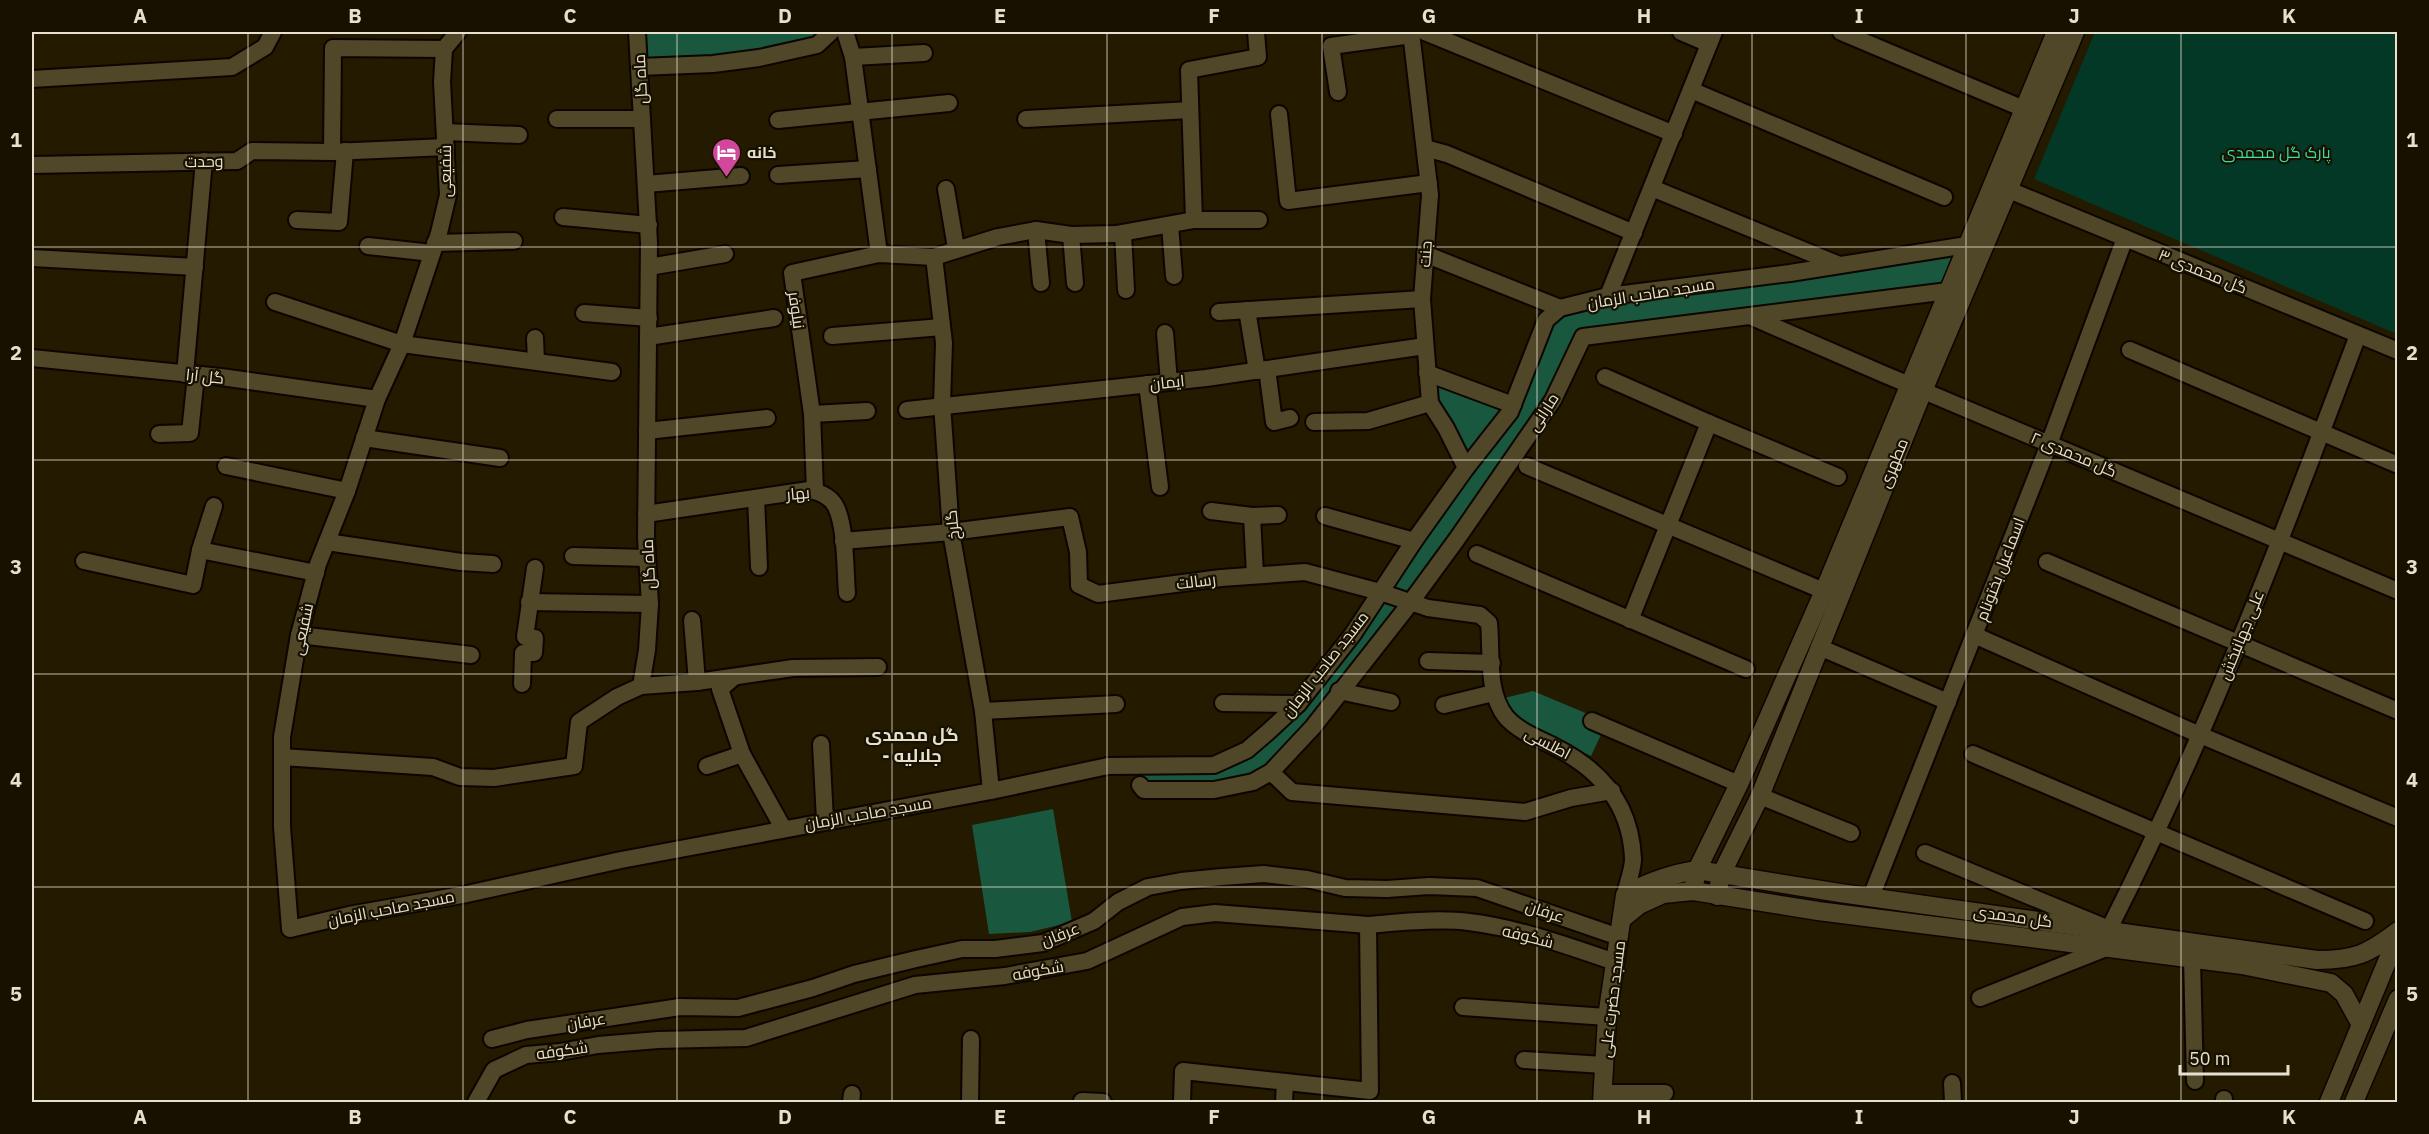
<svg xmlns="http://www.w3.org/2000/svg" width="2429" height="1134" font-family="'IBM Plex Sans',Cairo,sans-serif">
<rect width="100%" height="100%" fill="#231a00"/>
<polygon fill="#043826" points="2095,32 2397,32 2397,334 2034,179"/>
<g fill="#19573f">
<polygon points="646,32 821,32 805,42 786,48 679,61 646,60"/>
<polygon points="1959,251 1945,288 1589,332 1551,398 1407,599 1385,591 1477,459 1550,323 1563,312 1607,301"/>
<polygon points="1430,377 1508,408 1467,463 1434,402"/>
<polygon points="1381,595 1405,605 1268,771 1231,786 1143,782 1142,767 1216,766 1250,750"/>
<polygon points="1533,691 1607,722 1591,756 1536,730 1517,718 1504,698"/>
<polygon points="1053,809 1072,922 1030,932 989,934 972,825"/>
</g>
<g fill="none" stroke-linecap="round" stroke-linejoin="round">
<defs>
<g id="street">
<polyline points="458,32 444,49 442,82 448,195 439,233 402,344 377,399 347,491 318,564 299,635 282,737 282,827 290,929 349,915 467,894 621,860 991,791 1108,766 1214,765 1247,750 1269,731 1298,704 1353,634 1414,541 1466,468 1510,412 1546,320 1560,308 1608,296 1790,273 1967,245"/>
<polyline points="845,32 853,57 879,254"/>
<polyline points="1411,32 1430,195 1422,299 1430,403 1446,428 1466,468"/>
<polyline points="1425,32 1674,134"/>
<polyline points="1681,32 1709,44"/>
<polyline points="1841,32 2024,109"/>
<polyline points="853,57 924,53"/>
<polyline points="639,67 713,64 759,58 817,45 831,32"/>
<polyline points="32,79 232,67 265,47 273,32"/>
<polyline points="1691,90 1944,197"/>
<polyline points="1338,92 1331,46 1412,35"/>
<polyline points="1279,114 1288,201 1429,183"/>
<polyline points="557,119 642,119"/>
<polyline points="1026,119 1190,110"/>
<polyline points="778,120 949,103"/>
<polyline points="445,132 519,135"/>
<polyline points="1425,148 1447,154 1634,233"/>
<polyline points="332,152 333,48 444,49"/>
<polyline points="32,165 237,161 252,151 332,152 446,147"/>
<polyline points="778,175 868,169"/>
<polyline points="646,184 741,176"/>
<polyline points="1652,188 1837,264"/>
<polyline points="946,189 956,248"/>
<polyline points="2009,190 2398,351"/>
<polyline points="563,217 649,225"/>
<polyline points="297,220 339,222 345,151"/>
<polyline points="1194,220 1189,70 1258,57 1256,32"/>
<polyline points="1170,225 1174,276"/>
<polyline points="1036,230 1041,283"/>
<polyline points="1123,233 1126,290"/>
<polyline points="1071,235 1075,283"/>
<polyline points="435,243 514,241"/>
<polyline points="368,246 432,253"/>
<polyline points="1425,254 1560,308"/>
<polyline points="934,257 944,343 942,404 951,532 983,711 991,791"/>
<polyline points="32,258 195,267"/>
<polyline points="649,267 725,254"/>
<polyline points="1608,296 1714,32"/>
<polyline points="275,302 402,344 612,372"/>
<polyline points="1247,310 1257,371"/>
<polyline points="1219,312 1422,299"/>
<polyline points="584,313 649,318"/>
<polyline points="1752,317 1881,373 2398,591"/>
<polyline points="1165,333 1169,382"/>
<polyline points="832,336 942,327"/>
<polyline points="648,337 774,318"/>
<polyline points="535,338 536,361"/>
<polyline points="2130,350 2398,465"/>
<polyline points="32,358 221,377 377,399"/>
<polyline points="1267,369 1274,422 1290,418"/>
<polyline points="1427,373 1513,405"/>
<polyline points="185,374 204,161"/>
<polyline points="1605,377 1709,423 1838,477"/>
<polyline points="1147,384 1160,487"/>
<polyline points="907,410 1206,378 1425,346"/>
<polyline points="812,414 867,411"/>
<polyline points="1314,422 1368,421 1430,403"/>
<polyline points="647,431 767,418"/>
<polyline points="159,434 190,433 196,375"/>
<polyline points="364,438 500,458"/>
<polyline points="226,466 347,491"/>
<polyline points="1527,466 1824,591"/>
<polyline points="815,491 812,414 792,273 879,254 934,257 998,237 1036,230 1071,235 1116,234 1194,220 1259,220"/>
<polyline points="756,498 759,567"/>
<polyline points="1211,511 1252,516 1278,515"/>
<path d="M646,514L809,490C820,492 831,497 836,507C846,528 845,569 847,593"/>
<polyline points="1252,516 1255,575"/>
<polyline points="1325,516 1414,541"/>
<path d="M843,541L951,532L1070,517L1078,552L1079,585L1098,594L1221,578L1305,572L1380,592L1428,608L1480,615L1489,623C1492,653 1486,692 1506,717C1519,732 1540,739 1557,748C1602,771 1631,806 1633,859C1633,870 1627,884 1625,895"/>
<polyline points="327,542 461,562 493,564"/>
<polyline points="200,550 316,573"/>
<polyline points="1477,554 1746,669"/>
<polyline points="573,556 647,558"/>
<polyline points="84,561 193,585 200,550 214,506"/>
<polyline points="2047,562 2398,711"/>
<polyline points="529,602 650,604"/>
<polyline points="692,620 697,682"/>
<polyline points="1630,620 1709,423"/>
<polyline points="299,635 471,655"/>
<polyline points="1974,635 2200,735 2398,818"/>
<polyline points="1819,647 1948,702"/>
<polyline points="1428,661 1492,663"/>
<polyline points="733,678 720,689 742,754 783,828"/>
<polyline points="522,684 523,653 534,653 535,638 525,637 535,568"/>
<polyline points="641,686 697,682 793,668 878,667"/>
<polyline points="1339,691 1391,702"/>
<polyline points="1223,703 1298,704"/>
<polyline points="1444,705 1493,693"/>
<polyline points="983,711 1116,704"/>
<polyline points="1592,721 1739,784"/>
<polyline points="821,744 825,820"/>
<polyline points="1973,754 2365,921"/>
<polyline points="282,757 433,767 460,777 494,778 574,766 579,722 617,697 641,686 647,650 650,604 646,538 649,243 637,32"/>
<polyline points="707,766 742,754"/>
<polyline points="1271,772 1292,792 1525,812 1571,798 1612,791"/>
<polyline points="1140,785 1144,790 1214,790 1253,782 1271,772 1313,727 1405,610 1457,539 1553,400 1583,337 1948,291"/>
<polyline points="1760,796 1851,833"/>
<path d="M1925,853L2109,929C2206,738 2283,536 2358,335"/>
<polyline points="1871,897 2049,444 2125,238"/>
<polyline points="2192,959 2195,1081"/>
<polyline points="1980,998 2106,948"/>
<polyline points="1463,1007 1607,1017"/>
<polyline points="492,1039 527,1030 680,1007 738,1008 813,988 854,974 916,959 962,949 995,949 1043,943 1094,921 1118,902 1148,887 1181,881 1222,877 1264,874 1307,879 1345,888 1387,889 1429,886 1477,888 1619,937"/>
<polyline points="1524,1060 1604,1065"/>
<polyline points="1952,1083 1953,1102"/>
<polyline points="1603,1093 1665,1093"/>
<polyline points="1082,1101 1103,1102"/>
<path d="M476,1102L494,1070L526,1055L560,1052L598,1045L658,1040L746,1038L915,985L1005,976L1087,961L1182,917L1215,913L1368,925C1398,922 1440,918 1469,922C1519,928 1568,946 1615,962"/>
<polyline points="851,1102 852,1094"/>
<polyline points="970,1102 971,1039"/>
<polyline points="1182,1102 1183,1071 1370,1091 1368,925"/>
<polyline points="1284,1102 1285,1082"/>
<polyline points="2224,1102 2224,1099"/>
</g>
<g id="secondary">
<polyline points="1693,891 1697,870 1739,784 1824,591 2056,32"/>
<polyline points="1717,896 1721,875 1760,796 1923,391 2075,32"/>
<polyline points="1622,919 1639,905 1663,894 1693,891 1818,911 2242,965 2331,983 2344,994 2361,1025"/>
<path d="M1602,1102L1607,1017L1625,895C1648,882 1670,874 1697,870L1840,893L2317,960C2355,960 2368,954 2398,931"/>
<polyline points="2329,1102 2398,935"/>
<polyline points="2354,1102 2398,999"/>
</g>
</defs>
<use href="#street" stroke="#0c0500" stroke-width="20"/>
<use href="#secondary" stroke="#0c0500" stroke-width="21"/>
<use href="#street" stroke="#504628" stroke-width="16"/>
<use href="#secondary" stroke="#504628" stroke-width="18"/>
</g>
<path fill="none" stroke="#e6e0cf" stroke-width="1.5" stroke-opacity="0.55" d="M248,32V1102M463,32V1102M677,32V1102M892,32V1102M1107,32V1102M1322,32V1102M1537,32V1102M1752,32V1102M1966,32V1102M2181,32V1102M32,247H2398M32,460H2398M32,674H2398M32,887H2398"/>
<defs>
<symbol id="hotel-pin" viewBox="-11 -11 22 30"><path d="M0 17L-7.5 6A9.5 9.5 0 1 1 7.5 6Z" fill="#d1479c" stroke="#181100"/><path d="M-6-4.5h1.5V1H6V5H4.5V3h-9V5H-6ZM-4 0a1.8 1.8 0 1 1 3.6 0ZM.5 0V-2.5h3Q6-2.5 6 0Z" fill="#fff"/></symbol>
</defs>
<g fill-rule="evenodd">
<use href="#hotel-pin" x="710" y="136" width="33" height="45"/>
</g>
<g text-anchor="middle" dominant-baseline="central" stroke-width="4.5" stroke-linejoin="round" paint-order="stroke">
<g font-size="16" fill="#e6e0cf" stroke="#181100">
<text transform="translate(640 79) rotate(-93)">ماه گل</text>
<text transform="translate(204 161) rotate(-1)">وحدت</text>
<text transform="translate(445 171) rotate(-90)">شفیعی</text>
<text transform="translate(1425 254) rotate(-86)">جنت</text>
<text transform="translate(2203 271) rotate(22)">گل محمدی ۳</text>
<text transform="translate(1651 293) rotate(-9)">مسجد صاحب الزمان</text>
<text transform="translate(797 310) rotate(82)">نیلوفر</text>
<text transform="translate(205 376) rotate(6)">گل آرا</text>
<text transform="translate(1167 382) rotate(-6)">ایمان</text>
<text transform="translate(1543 412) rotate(-57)">مارانی</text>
<text transform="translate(2074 454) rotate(23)">گل محمدی ۲</text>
<text transform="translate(1893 463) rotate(-68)">مطهری</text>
<text transform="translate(798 493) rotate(-5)">بهار</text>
<text transform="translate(952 525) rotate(-96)">گلرخ</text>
<text transform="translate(648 564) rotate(-93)">ماه گل</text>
<text transform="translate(2000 569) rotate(-69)">اسماعیل بختونام</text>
<text transform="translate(1196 581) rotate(-7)">رسالت</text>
<text transform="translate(302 629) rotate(-78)">شفیعی</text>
<text transform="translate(2241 635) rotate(-68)">علی جهانبخش</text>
<text transform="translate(1325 664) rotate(-52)">مسجد صاحب الزمان</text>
<text transform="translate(1548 743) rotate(28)">اطلسی</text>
<text transform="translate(868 813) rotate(-10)">مسجد صاحب الزمان</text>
<text transform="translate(391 908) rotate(-11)">مسجد صاحب الزمان</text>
<text transform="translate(1545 911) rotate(18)">عرفان</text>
<text transform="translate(2013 916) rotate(8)">گل محمدی</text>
<text transform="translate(1060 934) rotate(-21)">عرفان</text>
<text transform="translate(1528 936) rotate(14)">شکوفه</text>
<text transform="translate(1038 970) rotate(-10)">شکوفه</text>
<text transform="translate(1612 999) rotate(-83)">مسجد حضرت علی</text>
<text transform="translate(586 1021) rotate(-10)">عرفان</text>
<text transform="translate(562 1050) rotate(-8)">شکوفه</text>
</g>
<g font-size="16" font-weight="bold" fill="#e6e0cf" stroke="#181100" text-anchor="start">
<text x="747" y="152">خانه</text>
</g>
<g font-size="16" fill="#3cdca2" stroke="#181100">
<text x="2276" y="152">پارک گل محمدی</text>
</g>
<g font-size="18" font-weight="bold" fill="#e6e0cf" stroke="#181100">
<text x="912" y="734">گل محمدی<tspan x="912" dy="21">- جلالیه</tspan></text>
</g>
</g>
<rect width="2429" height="1134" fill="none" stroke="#181100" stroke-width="66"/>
<path d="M2180 1065v9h108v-9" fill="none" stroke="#e6e0cf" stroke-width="3"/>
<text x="2189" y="1065" font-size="18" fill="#e6e0cf" stroke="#181100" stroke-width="4.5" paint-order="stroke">50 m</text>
<rect x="33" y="33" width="2363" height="1068" fill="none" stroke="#e6e0cf" stroke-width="2"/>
<g font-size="20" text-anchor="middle" font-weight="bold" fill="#e6e0cf">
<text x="140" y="23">A</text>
<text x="355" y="23">B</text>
<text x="570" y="23">C</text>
<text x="785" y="23">D</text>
<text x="1000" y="23">E</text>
<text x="1214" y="23">F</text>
<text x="1429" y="23">G</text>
<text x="1644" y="23">H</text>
<text x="1859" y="23">I</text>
<text x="2074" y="23">J</text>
<text x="2289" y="23">K</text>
<text x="16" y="147">1</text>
<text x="2412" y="147">1</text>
<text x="16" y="360">2</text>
<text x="2412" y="360">2</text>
<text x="16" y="574">3</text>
<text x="2412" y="574">3</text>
<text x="16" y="787">4</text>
<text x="2412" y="787">4</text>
<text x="16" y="1001">5</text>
<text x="2412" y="1001">5</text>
<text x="140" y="1124">A</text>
<text x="355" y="1124">B</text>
<text x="570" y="1124">C</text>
<text x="785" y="1124">D</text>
<text x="1000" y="1124">E</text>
<text x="1214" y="1124">F</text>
<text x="1429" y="1124">G</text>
<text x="1644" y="1124">H</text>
<text x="1859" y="1124">I</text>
<text x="2074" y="1124">J</text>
<text x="2289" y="1124">K</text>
</g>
</svg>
